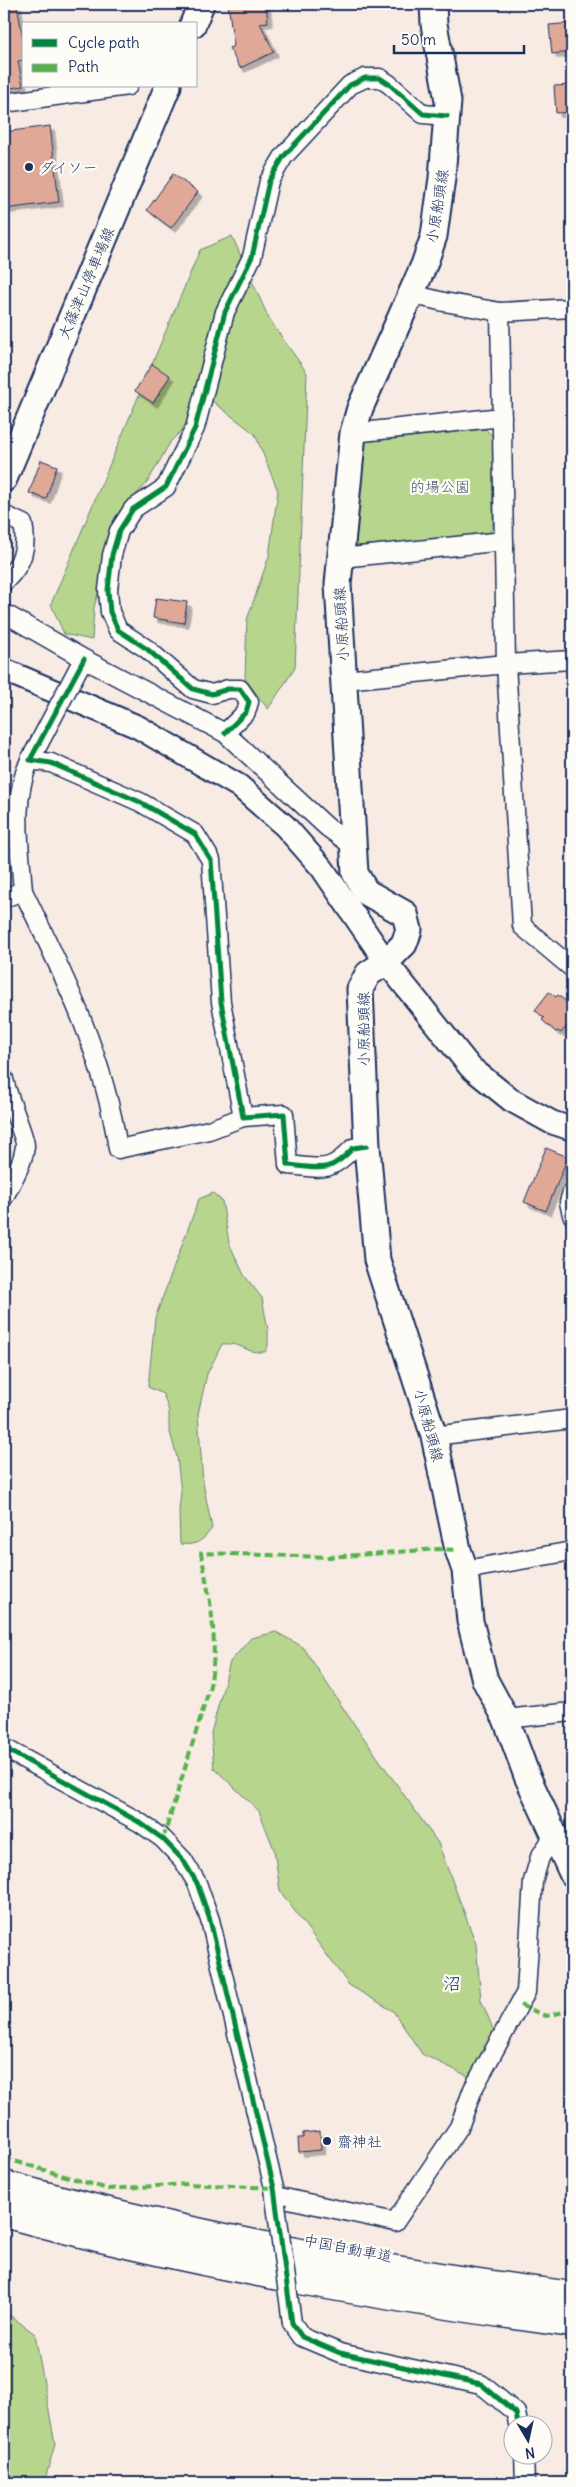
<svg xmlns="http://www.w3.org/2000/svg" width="576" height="2487" font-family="Delius,'Klee One',sans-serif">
<defs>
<filter id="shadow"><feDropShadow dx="4.5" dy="4.5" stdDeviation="0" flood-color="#0004"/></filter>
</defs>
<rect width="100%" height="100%" fill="#f7ebe4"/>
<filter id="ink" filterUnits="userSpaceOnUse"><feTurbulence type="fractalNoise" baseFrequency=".02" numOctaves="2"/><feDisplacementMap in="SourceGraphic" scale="10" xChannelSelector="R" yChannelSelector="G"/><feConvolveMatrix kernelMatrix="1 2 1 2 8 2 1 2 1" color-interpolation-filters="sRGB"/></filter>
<g filter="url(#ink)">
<g fill="#b8d58e" stroke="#6a8276">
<polygon points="232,236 269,319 307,373 295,668 268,709 245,679 247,620 269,556 278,491 255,434 212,401 171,441 147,483 116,516 105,570 94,607 92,640 64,634 51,604 200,250"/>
<polygon points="485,429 493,436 493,529 484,536 355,546 353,541 363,442"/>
<path d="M213,1193L222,1201L229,1243L244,1275L262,1298L268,1330V1346L265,1352C244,1354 244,1342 222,1344L207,1374L198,1414L203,1483L212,1528C203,1541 196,1546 180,1544L179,1510L181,1492L177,1457L169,1429V1411L163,1394L148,1387L155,1318L199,1199Z"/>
<polygon points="276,1632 303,1647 347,1714 438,1843 476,1944 481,2000 496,2036 497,2055 493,2072 476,2080 422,2054 393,2011 349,1985 280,1891 274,1849 259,1811 214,1768 211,1733 230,1662 251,1638"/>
<polygon points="4,2311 35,2334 55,2444 44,2483 4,2483"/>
</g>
<g fill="#e0a997" stroke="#1b2f5e" filter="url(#shadow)">
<polygon points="4,4 17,4 24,46 24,60 18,61 23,86 4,89"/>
<polygon points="228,4 266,4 268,22 260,23 274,52 240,68 229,48 234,46"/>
<polygon points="572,23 572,52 552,54 549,25"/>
<polygon points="572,85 572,112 556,113 554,86"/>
<polygon points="50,126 59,202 4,209 4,132"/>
<polygon points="173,174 198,192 171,228 147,210"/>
<polygon points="152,364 170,376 153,403 135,391"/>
<polygon points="41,460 57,466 46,499 29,493"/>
<polygon points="156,598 187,602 184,623 153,618"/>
<polygon points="549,992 556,997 558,995 572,1006 572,1020 561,1033 558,1031 556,1032 542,1020 544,1018 535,1010"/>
<polygon points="546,1148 568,1157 546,1211 524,1202"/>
<polygon points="320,2131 321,2150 299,2152 298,2138 303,2138 303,2133"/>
</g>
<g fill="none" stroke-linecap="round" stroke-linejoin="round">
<defs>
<g id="minor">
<polyline points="4,103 128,86"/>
<polyline points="411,294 444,302 500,312 572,308"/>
<polyline points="500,312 506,664 522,926 572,968"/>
<polyline points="353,433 502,417"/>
<path d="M4,515L23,524C28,548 22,565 4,582"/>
<polyline points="341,558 504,541"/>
<polyline points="4,613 84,659 225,733 327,827 353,846"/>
<polyline points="344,680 506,664 572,660"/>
<polyline points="225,733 246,712 249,702 240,689 228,689 212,694 193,689 147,649 118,630 110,612 108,590 112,555 119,531 133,509 166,487 195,428 225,312 252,257 269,181 284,156 350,85 365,78 380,78 389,84 423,114 447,116"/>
<path d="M37,747L30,760L51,763L140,802L195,834L211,860L221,1002L243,1117L284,1114L288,1165C321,1168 329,1174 353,1148L367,1146"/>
<path d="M23,891C20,847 11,800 30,760"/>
<path d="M4,898L23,891C63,973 105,1058 118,1149L209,1130L243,1117"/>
<path d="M4,1079C6,1093 26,1139 25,1146C23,1164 12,1181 4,1197"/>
<polyline points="572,1192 569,1202 572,1215"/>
<polyline points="434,1436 572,1419"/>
<polyline points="465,1570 572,1551"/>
<polyline points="506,1719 572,1712"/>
<polyline points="4,1748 139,1822 163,1839 183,1860 197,1883 210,1920 274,2188 276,2205"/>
<polyline points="275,2196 395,2222 459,2127 473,2089 526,1992 533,1881 540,1857 555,1834"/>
<polyline points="292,2323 302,2337 340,2353 481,2384 516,2413 518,2424"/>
<polyline points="524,2454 525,2483"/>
</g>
<polyline id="tertiary" points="4,670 138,727 239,786 285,826 322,868 386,962 470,1067 511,1100 551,1122 572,1129"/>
<g id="secondary">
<polyline points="433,4 434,24 448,101 442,178 434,236 424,265 360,408 353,433 338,584 355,873 366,892 405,914 409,930 404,944 386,962 368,974 360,989 367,1146 377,1260 434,1436 458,1550 465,1570 470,1621 485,1680 506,1719 527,1776 572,1873"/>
<polyline points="193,24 201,4"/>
<polyline points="4,479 168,86"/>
</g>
<g id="motorway">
<path d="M4,2185C189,2236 382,2271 572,2296"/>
<path d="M4,2213C190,2264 382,2297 572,2323"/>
</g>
</defs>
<use href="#minor" stroke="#1b2f5e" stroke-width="21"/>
<use href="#tertiary" stroke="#1b2f5e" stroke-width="26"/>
<use href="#secondary" stroke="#1b2f5e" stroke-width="29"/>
<use href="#motorway" stroke="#1b2f5e" stroke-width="31"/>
<use href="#minor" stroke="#fdfcf7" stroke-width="18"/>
<use href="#tertiary" stroke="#fdfcf7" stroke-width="22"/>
<use href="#secondary" stroke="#fdfcf7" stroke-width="25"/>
<use href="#motorway" stroke="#fdfcf7" stroke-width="28"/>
<defs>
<g id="minor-bridge">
<polyline points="37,747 79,667"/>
<polyline points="276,2205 292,2323"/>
</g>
</defs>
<use href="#minor-bridge" stroke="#1b2f5e" stroke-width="21" stroke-linecap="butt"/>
<use href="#minor-bridge" stroke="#fdfcf7" stroke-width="18"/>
<g stroke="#55b248" stroke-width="4" stroke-dasharray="8 4" stroke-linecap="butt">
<path d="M163,1839L209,1690C220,1642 210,1601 201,1553L330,1557L438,1549L458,1550"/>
<polyline points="520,2005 546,2016 572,2010"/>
<polyline points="4,2158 108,2189 188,2184 274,2188"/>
</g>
<defs>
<g id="cycleway">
<path d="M84,659L30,760L51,763L140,802L195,834L211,860L221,1002L243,1117L284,1114L288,1165C321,1168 329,1174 353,1148L367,1146"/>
<polyline points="225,733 246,712 249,702 240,689 228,689 212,694 193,689 147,649 118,630 110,612 108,590 112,555 119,531 133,509 166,487 195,428 225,312 252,257 269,181 284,156 350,85 365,78 380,78 389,84 423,114 447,116"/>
<polyline points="4,1748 139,1822 163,1839 183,1860 197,1883 210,1920 274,2188 292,2323 302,2337 340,2353 481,2384 516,2413 518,2424"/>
</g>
</defs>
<use href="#cycleway" stroke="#fdfcf7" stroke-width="8"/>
<use href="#cycleway" stroke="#00873e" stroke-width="5"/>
</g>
</g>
<g fill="#1b2f5e" stroke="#fdfcf7" stroke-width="2">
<circle cx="29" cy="167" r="5"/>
<circle cx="327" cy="2141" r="5"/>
</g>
<g text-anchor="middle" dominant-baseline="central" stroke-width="4.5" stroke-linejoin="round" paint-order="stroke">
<g font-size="15" fill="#1b2f5e" stroke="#fdfcf7" text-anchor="start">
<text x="39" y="167">ダイソー</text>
<text x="337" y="2141">齋神社</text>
</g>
<g font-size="15" fill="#1b2f5e" stroke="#fdfcf7">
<text transform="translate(437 206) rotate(-81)">小原船頭線</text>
<text transform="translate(86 283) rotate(-67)">大篠津山停車場線</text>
<text transform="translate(341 624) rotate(-93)">小原船頭線</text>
<text transform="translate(363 1029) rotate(-90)">小原船頭線</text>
<text transform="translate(429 1425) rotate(75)">小原船頭線</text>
<text transform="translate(348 2248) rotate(11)">中国自動車道</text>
</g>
<g font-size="15" fill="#42586a" stroke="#fdfcf7">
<text x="440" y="486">的場公園</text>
</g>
<g font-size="18" fill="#1b2f5e" stroke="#fdfcf7">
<text x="452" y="1983">沼</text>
</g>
</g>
<rect width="576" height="2487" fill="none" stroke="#fdfcf7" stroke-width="20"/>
<rect x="10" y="10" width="556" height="2467" fill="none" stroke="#1b2f5e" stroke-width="2" filter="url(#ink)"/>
<rect x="22" y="22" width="175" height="65" fill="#fdfcf7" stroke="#a3aaba"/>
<rect x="32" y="39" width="25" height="8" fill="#00873e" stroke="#a3aaba"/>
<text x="68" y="48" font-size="15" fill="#1b2f5e">Cycle path</text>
<rect x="32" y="64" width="25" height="8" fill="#55b248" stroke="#a3aaba"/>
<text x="68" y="72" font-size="15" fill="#1b2f5e">Path</text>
<g transform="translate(528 2440) rotate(171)"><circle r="24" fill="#fdfcf7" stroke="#a3aaba"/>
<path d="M0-4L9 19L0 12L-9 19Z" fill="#1b2f5e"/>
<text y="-8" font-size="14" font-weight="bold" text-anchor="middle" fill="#1b2f5e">N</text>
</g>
<path d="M394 45v8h130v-8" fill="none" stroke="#1b2f5e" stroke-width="2.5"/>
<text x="401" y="45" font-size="15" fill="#1b2f5e" stroke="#fdfcf7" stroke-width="4" paint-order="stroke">50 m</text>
</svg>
